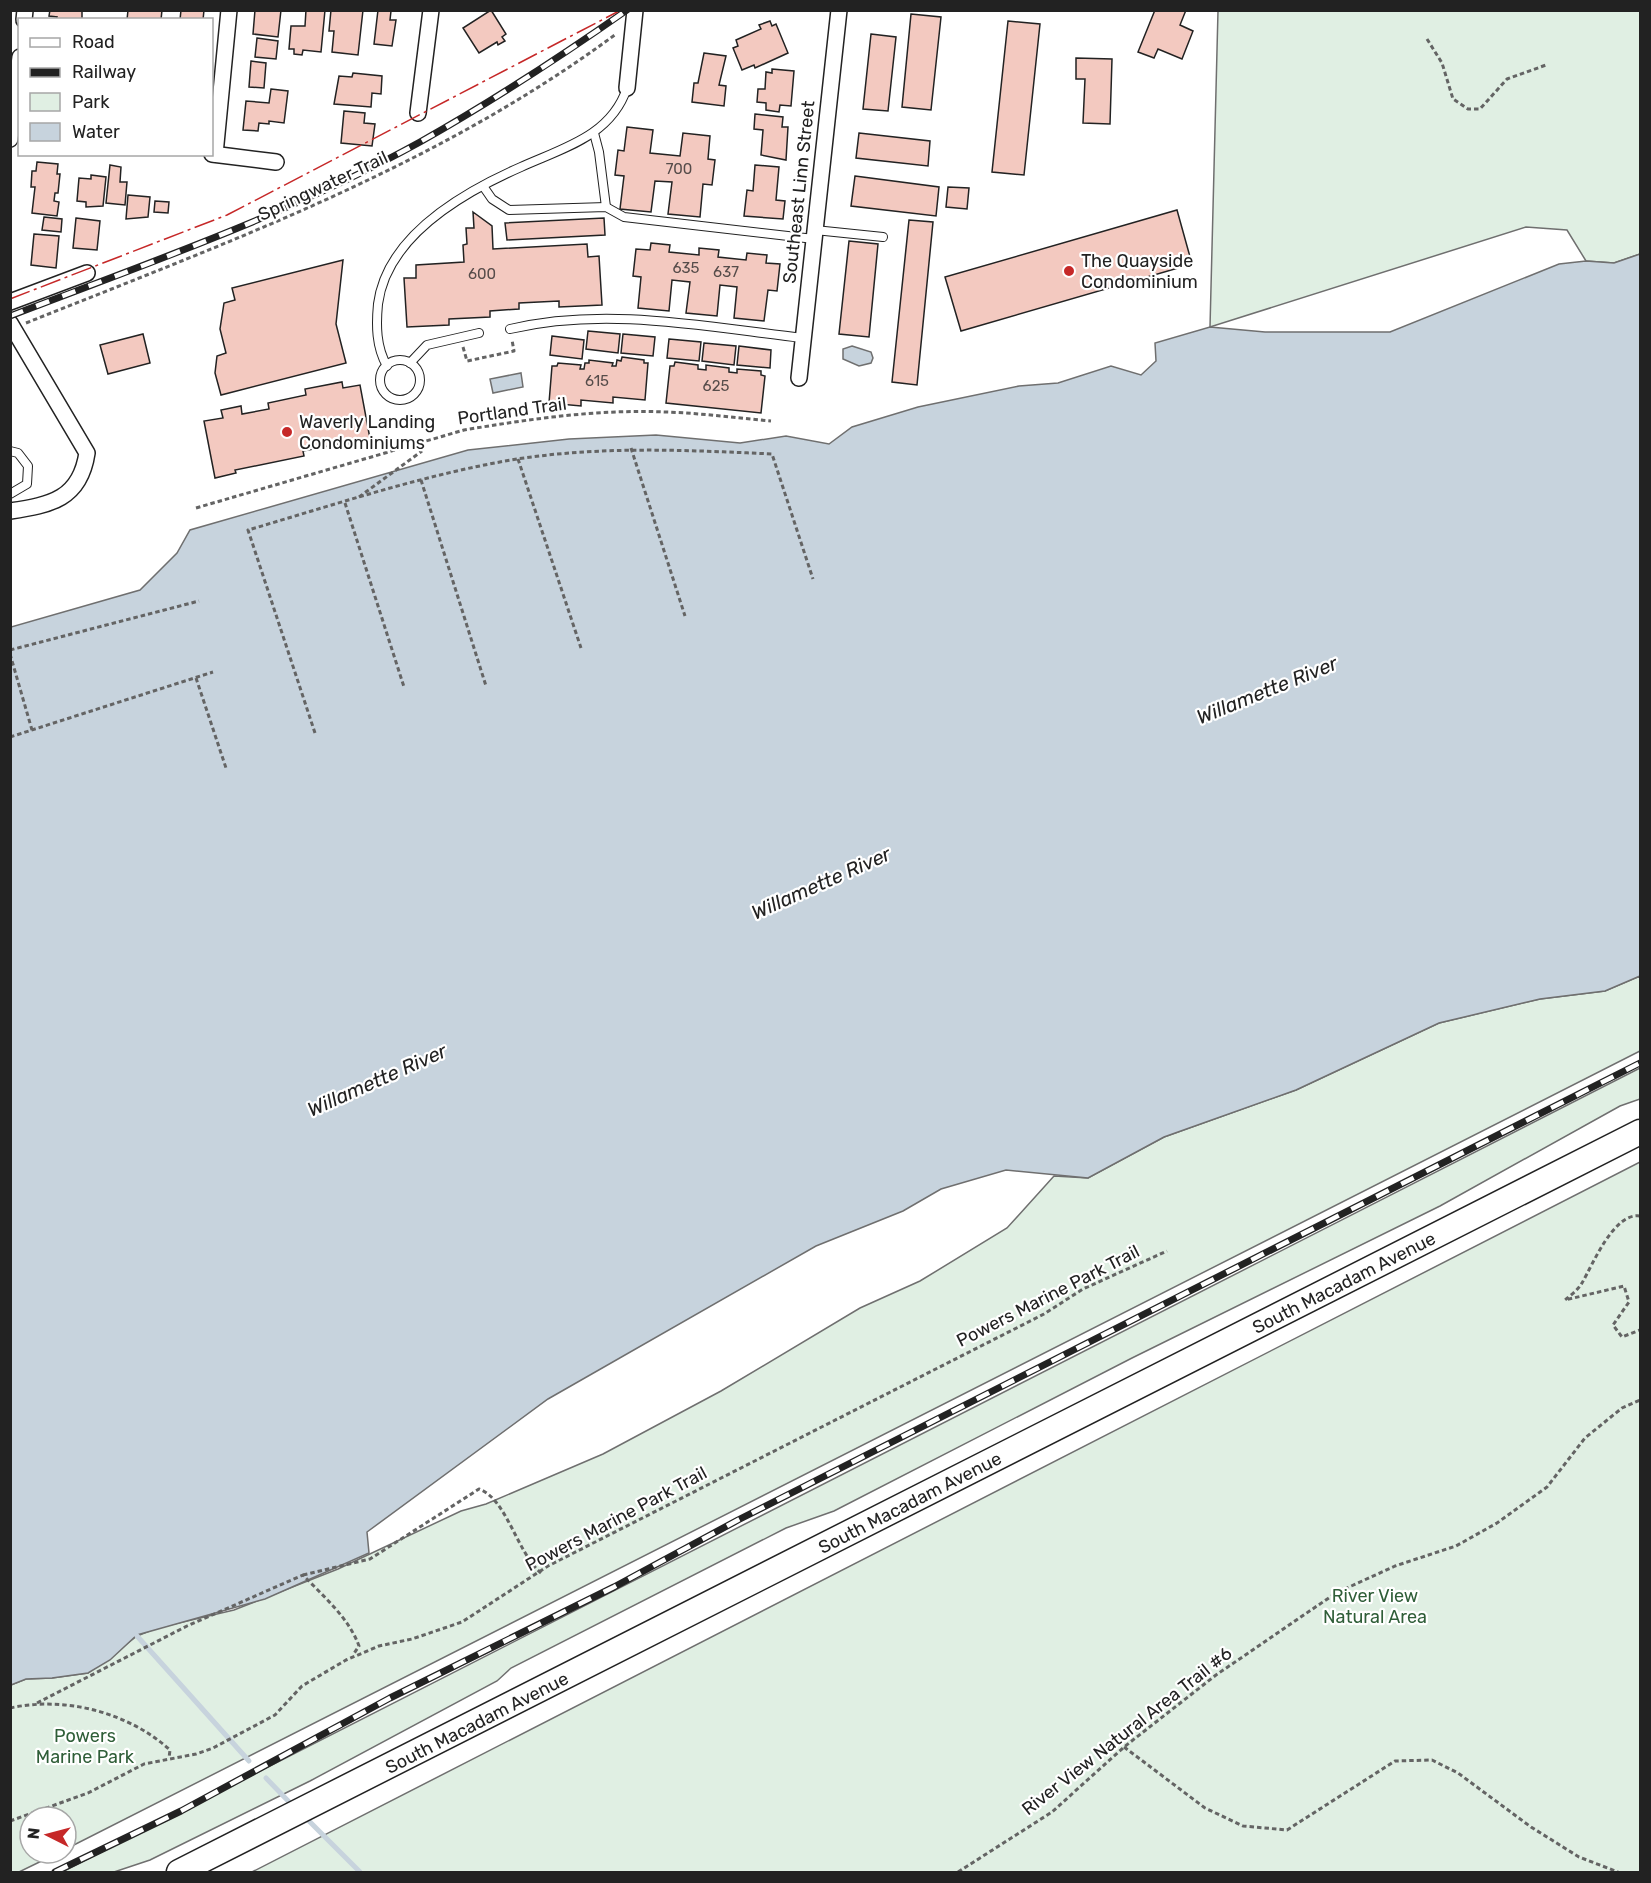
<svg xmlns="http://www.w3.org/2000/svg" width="1651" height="1883" font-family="Rubik,sans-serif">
<rect width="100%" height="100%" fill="#fff"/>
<g fill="#e0efe3" stroke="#6f6f6f" stroke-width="1.5">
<polygon points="1218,11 1640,11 1640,254 1614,263 1586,261 1567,230 1526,227 1210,327"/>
<polygon points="1640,976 1640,1051 66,1849 66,1817 30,1817 30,1853 58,1853 19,1872 11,1872 11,1685 26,1679 52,1678 88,1673 137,1636 157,1628 234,1610 338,1569 461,1511 486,1504 603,1454 721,1391 860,1308 920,1281 1007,1228 1054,1176 1088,1178 1164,1137 1296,1090 1439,1023 1540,999 1605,991"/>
<polygon points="1640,1068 1640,1099 1620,1106 1440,1206 1132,1358 834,1511 786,1528 511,1668 497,1681 310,1781 150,1860 114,1872 62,1872"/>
<polygon points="1640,1162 1640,1872 252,1872"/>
</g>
<g fill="#c7d3dd" stroke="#6f6f6f" stroke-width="1.5">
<polygon points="1640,254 1640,976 1605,991 1540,999 1439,1023 1296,1090 1164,1137 1088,1178 1006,1170 941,1189 903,1211 816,1246 548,1399 367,1532 369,1553 265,1599 137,1635 110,1660 88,1673 52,1678 26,1679 11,1685 11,627 140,590 177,553 190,530 468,450 569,439 656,435 740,443 786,436 829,444 852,427 918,407 1019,386 1058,383 1111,366 1141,375 1156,361 1155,343 1210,327 1265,332 1390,332 1559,264 1586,261 1614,263"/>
<polygon points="852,346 871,352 873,358 871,363 859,366 843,359 843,349"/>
<polygon points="521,373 523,387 493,393 490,379"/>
</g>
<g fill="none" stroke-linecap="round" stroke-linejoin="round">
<g stroke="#c7d3dd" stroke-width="5">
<polyline points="137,1636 249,1761"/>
<polyline points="266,1778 293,1806"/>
<polyline points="304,1816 360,1872"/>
</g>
</g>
<g fill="#f3c9c0" stroke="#222" stroke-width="1.5">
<polygon points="50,10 82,10 82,20 56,20 57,17 49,16"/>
<polygon points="128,10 162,10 161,20 127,20"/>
<polygon points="181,10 204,10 203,20 180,20"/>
<polygon points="255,10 281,10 278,37 253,34"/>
<polygon points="306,10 325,10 321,52 303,50 302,55 294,54 294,49 289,49 291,26 305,26"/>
<polygon points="331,10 363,10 358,55 332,52 334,31 329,31"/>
<polygon points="378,10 391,11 390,20 396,20 392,46 374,44"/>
<polygon points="491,10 506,34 502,37 505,41 498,45 497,42 479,53 463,28"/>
<polygon points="1155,10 1186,10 1180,25 1193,31 1182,59 1158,49 1154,58 1138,52"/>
<polygon points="911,14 941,17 931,110 902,107"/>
<polygon points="770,21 772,26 776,24 788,53 755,68 754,65 742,70 733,48 738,46 736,40 761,29 759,25"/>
<polygon points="1008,21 1040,24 1024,175 992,172"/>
<polygon points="871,34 896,37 888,111 863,109"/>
<polygon points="257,38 278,41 276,59 255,57"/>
<polygon points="704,53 726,56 719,85 726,86 724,106 692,102 694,83 698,83"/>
<polygon points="1076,58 1112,59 1110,124 1083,123 1085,79 1076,79"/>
<polygon points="251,61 266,63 264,88 249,87"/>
<polygon points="772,69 794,71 791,106 780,105 779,112 766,110 766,103 757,102 758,89 765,89 766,72 772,73"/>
<polygon points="353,73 382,76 381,94 372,93 371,107 334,104 339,76 352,77"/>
<polygon points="271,89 288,91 284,123 269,121 269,124 259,123 258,131 243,130 246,101 269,103"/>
<polygon points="344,111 365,113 364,123 375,124 372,146 341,143"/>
<polygon points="755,114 783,117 782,127 788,127 786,160 761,155 763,130 754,129"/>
<polygon points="627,127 653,130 650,153 680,156 683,133 710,136 708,159 715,160 712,185 703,184 700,217 668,214 672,182 655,181 651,212 620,209 624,176 615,175 618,150 624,151"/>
<polygon points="859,133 930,141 928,166 856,158"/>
<polygon points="37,162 58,164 57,174 60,174 58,193 55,193 54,201 59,202 57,216 32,213 35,187 31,187 32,171 36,171"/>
<polygon points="110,165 121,167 120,182 127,182 125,205 106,203"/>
<polygon points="755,165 779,167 776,200 785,201 783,219 744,216 747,190 753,191"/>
<polygon points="91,175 106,177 103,206 86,207 86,202 77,201 79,178 91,179"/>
<polygon points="855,176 939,187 936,216 851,206"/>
<polygon points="948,187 969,188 967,209 946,207"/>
<polygon points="128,195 150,197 148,217 126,219"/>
<polygon points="155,201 169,202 168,213 154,212"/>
<polygon points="1177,210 1192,264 961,331 945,277"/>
<polygon points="473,212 492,226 493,249 587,244 588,257 599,256 602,305 559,307 559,301 519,303 519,309 490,311 490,317 449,319 449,325 407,327 404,278 416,278 416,265 464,262 463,245 467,244 466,228 474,228"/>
<polygon points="44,217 62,219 61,232 42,230"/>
<polygon points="76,218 100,221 97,250 73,248"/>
<polygon points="604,218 605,235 507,240 505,223"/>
<polygon points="909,220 933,222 917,385 892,382"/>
<polygon points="34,234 59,236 56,268 31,265"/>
<polygon points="849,241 878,244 869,337 839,334"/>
<polygon points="651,243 670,245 669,252 699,255 699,248 719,250 718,257 746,260 747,253 767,255 766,263 780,264 777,291 768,290 764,321 734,318 737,287 720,285 717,316 686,313 690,282 672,280 669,311 638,308 641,277 633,276 636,249 650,250"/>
<polygon points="343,260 336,324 346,363 221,395 215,373 217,356 226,353 220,329 224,303 235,300 232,288"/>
<polygon points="588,331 620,334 618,353 586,349"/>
<polygon points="143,334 150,363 108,374 100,345"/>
<polygon points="623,334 655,337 653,356 621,353"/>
<polygon points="552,336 584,340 582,359 550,355"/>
<polygon points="669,339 701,342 699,361 667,358"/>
<polygon points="704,343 736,346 734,365 702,361"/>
<polygon points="739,346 771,350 770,368 737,365"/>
<polygon points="622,357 644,360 644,363 648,363 645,400 613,397 613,403 581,400 581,406 549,403 552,366 557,366 558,363 581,365 580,369 584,369 585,363 589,363 589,360 613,363 612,366 616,366 617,360 621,361"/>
<polygon points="675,362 698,365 698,369 706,370 706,365 729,368 729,372 737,373 737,369 761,371 761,375 765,376 761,413 666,403 670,366 674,366"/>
<polygon points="342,382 343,388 360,385 371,444 350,448 349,442 303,451 304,456 235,470 236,473 215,478 204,421 223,418 221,410 241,406 242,414 269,409 268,403 306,395 305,389"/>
</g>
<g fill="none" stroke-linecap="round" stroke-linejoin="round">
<defs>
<g id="service">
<polyline points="594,133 599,152 606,207"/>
<polyline points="483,186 492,199 509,210 606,207 624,217 814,239"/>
<polyline points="815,230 883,237"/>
<path d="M510,329C606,306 707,327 803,338"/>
<circle cx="400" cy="380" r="20"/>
<polyline points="410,363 427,345 479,333"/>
<path d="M387,366C376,347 376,325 378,304C387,235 464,192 521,167C563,148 611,136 627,88"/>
<polyline points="10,451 18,453 28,466 27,484 10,494"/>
</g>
<g id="minor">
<polyline points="24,20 25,10"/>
<polyline points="627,88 635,10"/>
<polyline points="418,113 431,10"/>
<polyline points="10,139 20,57"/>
<polyline points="212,154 276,162"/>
<polyline points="215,154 229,10"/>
<polyline points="10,302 87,273"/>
<path d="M10,323L87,453C80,499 51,505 10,511"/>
<polyline points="799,378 839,10"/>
</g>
<polyline id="primary" points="179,1872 1640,1132"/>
</defs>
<use href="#service" stroke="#222" stroke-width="10"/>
<use href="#minor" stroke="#222" stroke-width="18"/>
<use href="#primary" stroke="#222" stroke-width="27"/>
<g stroke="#646464" stroke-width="3" stroke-dasharray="4.5 3" stroke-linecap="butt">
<polyline points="1427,39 1442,63 1453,99 1468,109 1480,109 1507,79 1546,65"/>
<path d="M26,323C231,241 438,166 616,34"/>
<polyline points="463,347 467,361 514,351 512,340"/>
<polyline points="631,448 685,616"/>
<polyline points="518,459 581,648"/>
<polyline points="421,480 486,686"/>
<polyline points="359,497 422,451"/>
<polyline points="345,503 404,687"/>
<path d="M196,508L464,430C530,419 598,409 665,412C701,413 736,418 771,421"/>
<polyline points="10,650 199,601"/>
<polyline points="10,654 32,730"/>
<polyline points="196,678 226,768"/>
<path d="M315,733L248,530C337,504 426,474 517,459C602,446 687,450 772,454L813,579"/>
<polyline points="10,737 213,672"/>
<path d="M1640,1216C1614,1212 1593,1264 1582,1283C1578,1290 1571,1295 1565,1300L1624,1286L1629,1302L1613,1325L1622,1337L1640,1330"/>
<path d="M303,1575L370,1559L479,1489C507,1499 517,1553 541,1573"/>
<path d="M37,1703L187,1626L303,1575C323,1596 349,1618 359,1646L353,1655"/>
<path d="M10,1708C65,1696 128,1712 170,1750L169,1758"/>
<polyline points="1124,1747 1205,1808 1243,1826 1287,1830 1395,1761 1432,1760 1458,1773 1531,1827 1579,1857 1618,1872"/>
<polyline points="10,1821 88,1793 144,1764 196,1754 213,1748 275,1715 302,1686 346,1660 379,1646 412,1639 462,1622 548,1566 1044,1314 1083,1289 1167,1251"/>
<polyline points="958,1872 1052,1812 1124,1747 1216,1675 1336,1593 1395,1566 1456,1546 1497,1523 1547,1487 1585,1438 1622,1408 1640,1400"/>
</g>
<use href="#service" stroke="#fff" stroke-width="8"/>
<use href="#minor" stroke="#fff" stroke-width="15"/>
<use href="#primary" stroke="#fff" stroke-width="24"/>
<defs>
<g id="rail">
<path d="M10,316C148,263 290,214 420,142C491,102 560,57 627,10"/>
<polyline points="55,1872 181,1811 390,1698 614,1587 738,1520 1640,1063"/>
</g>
</defs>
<use href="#rail" stroke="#222" stroke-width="7"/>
<use href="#rail" stroke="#fff" stroke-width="4.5" stroke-dasharray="14" stroke-linecap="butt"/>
<polyline stroke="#c62828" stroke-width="1.5" stroke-dasharray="21 4.5 3 4.5" stroke-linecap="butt" points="10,299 227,215 621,10"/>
</g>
<g fill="#c62828" stroke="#fff" stroke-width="2">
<circle cx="1069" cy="271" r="6"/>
<circle cx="287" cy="432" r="6"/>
</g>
<g text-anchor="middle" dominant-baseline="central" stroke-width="4.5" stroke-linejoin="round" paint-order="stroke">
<g font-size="15" fill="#564c4a">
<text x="679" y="169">700</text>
<text x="686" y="268">635</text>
<text x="726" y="272">637</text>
<text x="482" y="274">600</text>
<text x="597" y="381">615</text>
<text x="716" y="386">625</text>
</g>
<g font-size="18" fill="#222" stroke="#fff">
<text transform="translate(323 186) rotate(-25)">Springwater Trail</text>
<text transform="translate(799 192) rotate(-84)">Southeast Linn Street</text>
<text transform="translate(512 411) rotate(-8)">Portland Trail</text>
<text transform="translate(1344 1283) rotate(-27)">South Macadam Avenue</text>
<text transform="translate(1048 1296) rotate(-27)">Powers Marine Park Trail</text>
<text transform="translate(910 1503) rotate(-27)">South Macadam Avenue</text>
<text transform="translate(616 1519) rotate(-28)">Powers Marine Park Trail</text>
<text transform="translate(477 1723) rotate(-27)">South Macadam Avenue</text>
<text transform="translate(1127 1731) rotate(-38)">River View Natural Area Trail #6</text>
</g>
<g font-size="18" fill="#222" stroke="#fff" text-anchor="start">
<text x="1081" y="261">The Quayside<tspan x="1081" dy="21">Condominium</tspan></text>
<text x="299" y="422">Waverly Landing<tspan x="299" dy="21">Condominiums</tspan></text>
</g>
<g font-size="18" fill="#2f5e38" stroke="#fff">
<text x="1375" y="1596">River View<tspan x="1375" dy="21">Natural Area</tspan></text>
<text x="85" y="1736">Powers<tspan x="85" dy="21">Marine Park</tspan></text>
</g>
<g font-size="20" font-style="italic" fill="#222" stroke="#fff">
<text transform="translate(1267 690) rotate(-22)">Willamette River</text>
<text transform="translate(821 883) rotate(-24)">Willamette River</text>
<text transform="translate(377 1080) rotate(-24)">Willamette River</text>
</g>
</g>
<rect width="1651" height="1883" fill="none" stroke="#222222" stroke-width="24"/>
<rect x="18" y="18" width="195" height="138" fill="#ffffff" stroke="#a7a7a7" stroke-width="1.5"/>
<rect x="30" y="38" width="30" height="9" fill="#ffffff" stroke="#a7a7a7" stroke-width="1.5"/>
<text x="72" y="48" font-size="18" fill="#222222">Road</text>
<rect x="30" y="68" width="30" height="9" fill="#222222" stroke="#a7a7a7" stroke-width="1.5"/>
<text x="72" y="78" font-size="18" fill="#222222">Railway</text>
<rect x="30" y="93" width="30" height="18" fill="#e0efe3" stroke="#a7a7a7" stroke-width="1.5"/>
<text x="72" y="108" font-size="18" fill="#222222">Park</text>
<rect x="30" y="123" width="30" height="18" fill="#c7d3dd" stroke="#a7a7a7" stroke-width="1.5"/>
<text x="72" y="138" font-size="18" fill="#222222">Water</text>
<g transform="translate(48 1835) rotate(276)"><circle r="28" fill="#ffffff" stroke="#a7a7a7" stroke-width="1.5"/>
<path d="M0-4.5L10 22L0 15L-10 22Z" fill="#c62828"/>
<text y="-9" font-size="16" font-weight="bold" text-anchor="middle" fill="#222222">N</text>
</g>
</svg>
